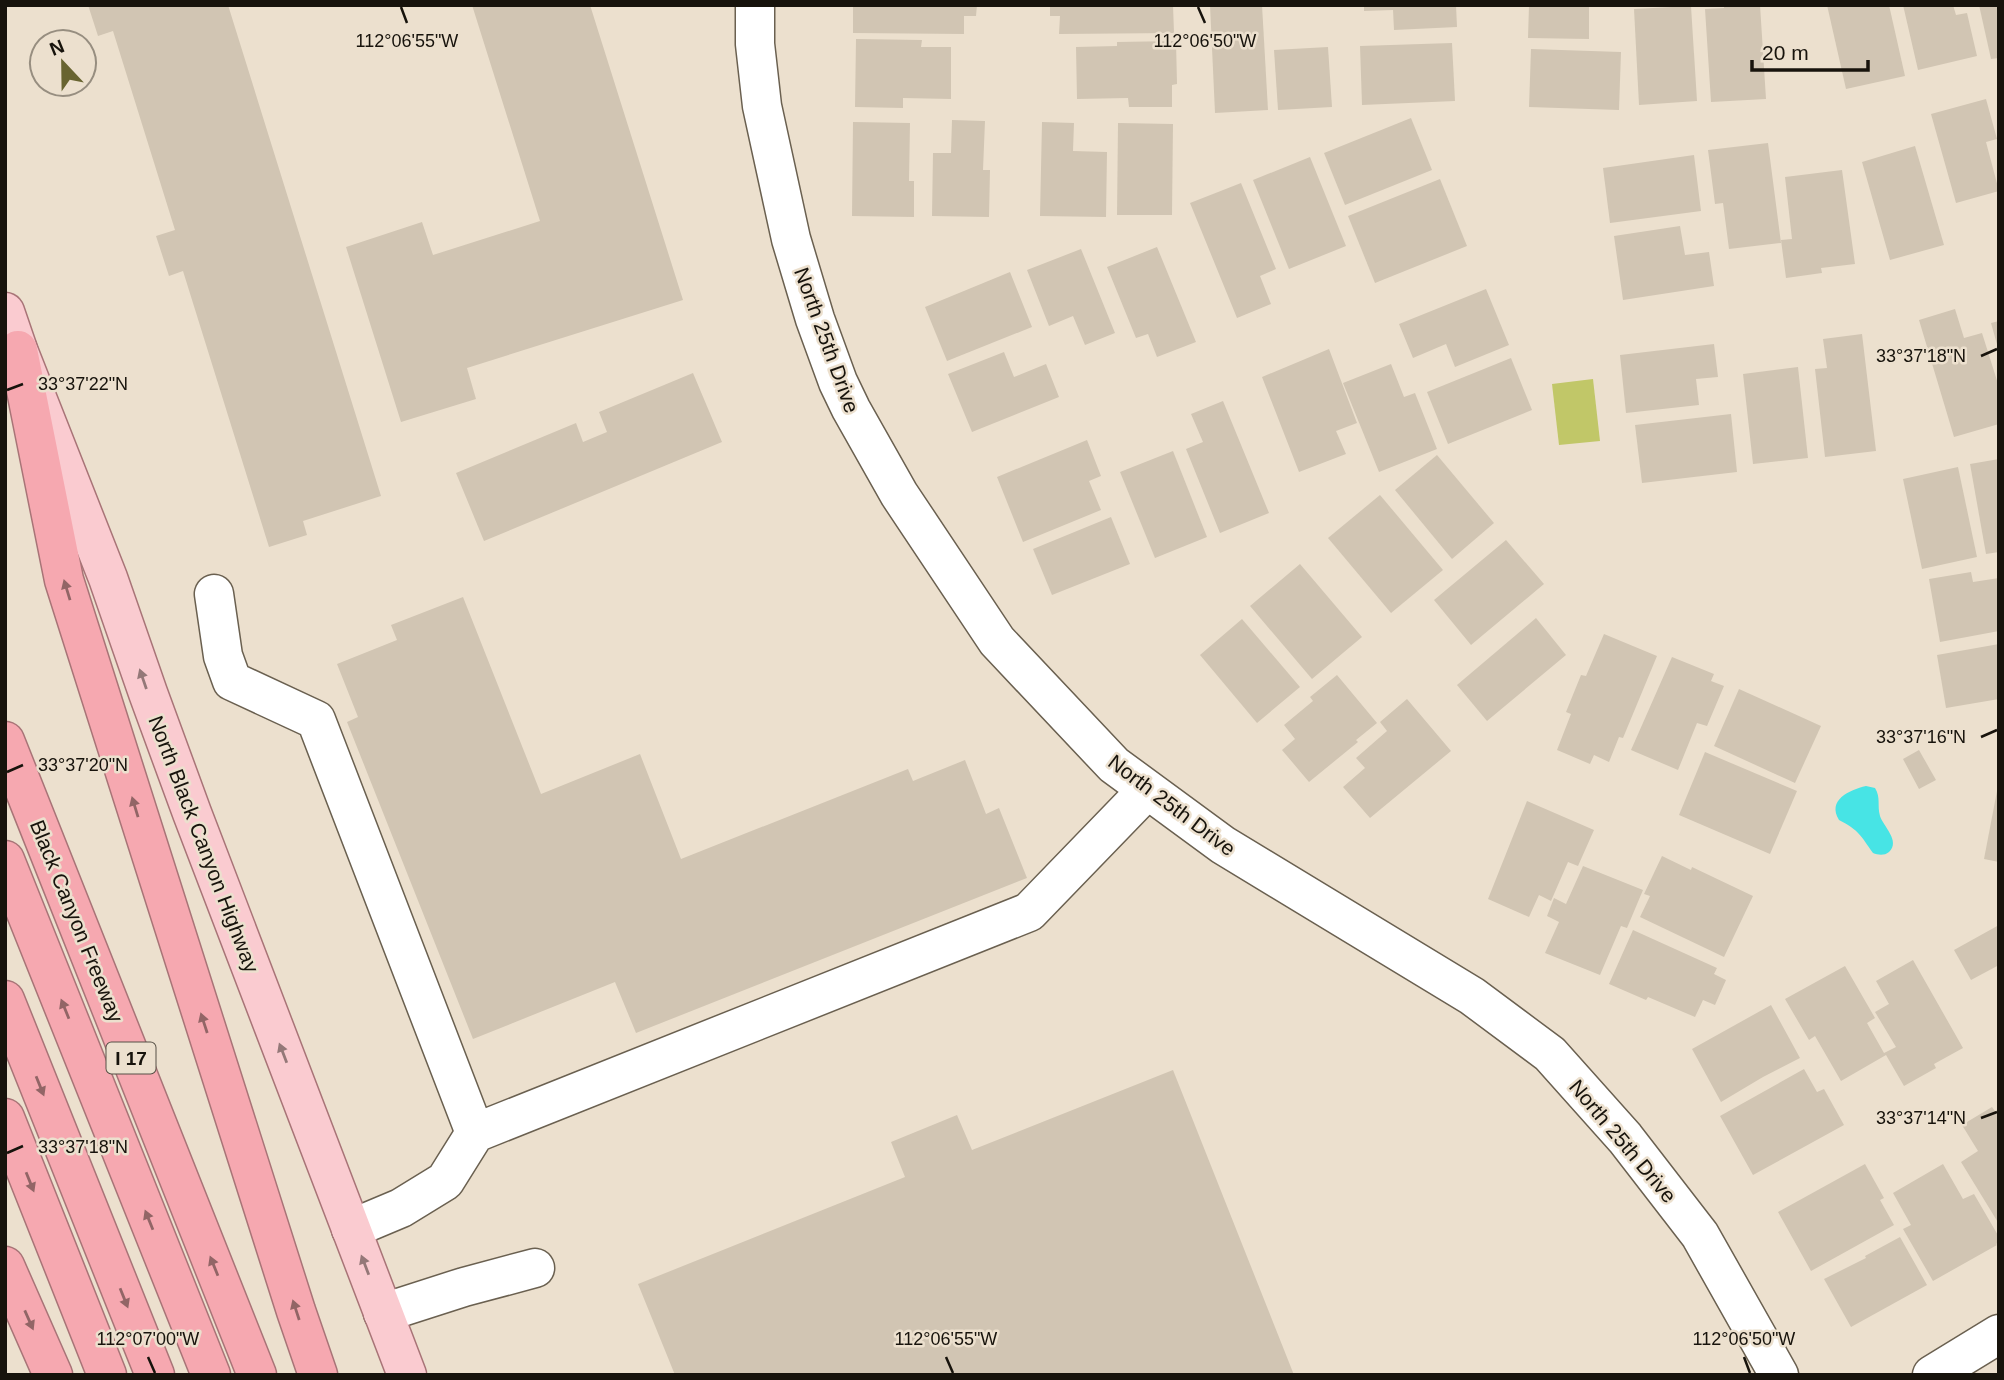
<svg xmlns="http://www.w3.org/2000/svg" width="2004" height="1380" font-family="Arial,sans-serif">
<rect width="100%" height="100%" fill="#ece0ce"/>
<polygon fill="#c1c768" points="1593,379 1600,441 1559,445 1552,384"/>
<path fill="#47e4e5" d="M1866,786L1875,788C1881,798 1877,805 1880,816C1883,826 1901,841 1889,852C1884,856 1878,855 1873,853C1860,835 1860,831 1839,820C1827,800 1849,790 1866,786Z"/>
<g fill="#d1c5b3">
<polygon points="88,5 228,5 381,496 303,521 307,535 269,547 183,271 169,276 156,236 175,230 113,31 98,36"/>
<polygon points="472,5 590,5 683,300 467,368 476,399 401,422 346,247 422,222 433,255 540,221"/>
<polygon points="853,5 977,5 976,16 964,16 964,34 853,33"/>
<polygon points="1050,5 1173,5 1174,33 1059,34 1060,16 1050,16"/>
<polygon points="1210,5 1262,5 1268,110 1215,113"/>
<polygon points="1364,5 1456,5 1457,27 1394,30 1393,10 1364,11"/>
<polygon points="1529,5 1589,5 1589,39 1528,38"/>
<polygon points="1724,5 1760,5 1766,99 1711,102 1705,9 1724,8"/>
<polygon points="1827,5 1889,5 1905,76 1846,89"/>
<polygon points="1903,5 1953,5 1956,15 1967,13 1977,56 1918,70"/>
<polygon points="1979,5 1999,5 1999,58 1991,59"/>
<polygon points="1691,6 1697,101 1639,105 1634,9"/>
<polygon points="856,39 922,40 921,47 951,47 951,99 903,98 903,108 855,107"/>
<polygon points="1176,41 1177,84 1172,85 1172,107 1129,107 1128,98 1077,99 1076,47 1117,46 1117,42"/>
<polygon points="1452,43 1455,101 1362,105 1360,46"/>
<polygon points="1328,47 1332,107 1278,110 1274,50"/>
<polygon points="1531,49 1621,52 1619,110 1529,107"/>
<polygon points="1986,99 1997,139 1986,142 1999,191 1956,203 1931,114"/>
<polygon points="1411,118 1432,170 1345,205 1324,153"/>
<polygon points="952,120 985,121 983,170 990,170 989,217 932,216 933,153 951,153"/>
<polygon points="853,122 910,123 909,181 914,181 914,217 852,216"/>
<polygon points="1042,122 1074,123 1073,151 1107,152 1106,217 1040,216"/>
<polygon points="1118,123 1173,124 1172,215 1117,215"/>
<polygon points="1768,143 1781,243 1729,249 1723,203 1715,204 1708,150"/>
<polygon points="1915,146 1944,245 1890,260 1862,162"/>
<polygon points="1694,155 1701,211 1610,223 1603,168"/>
<polygon points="1310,157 1346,246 1289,269 1253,180"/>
<polygon points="1842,170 1855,264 1821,268 1822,273 1786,278 1781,240 1792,239 1785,177"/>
<polygon points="1440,179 1467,246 1375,283 1348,216"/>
<polygon points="1241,183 1276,269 1260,276 1271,304 1237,318 1190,203"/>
<polygon points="1680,226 1685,255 1709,252 1714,286 1623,300 1614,236"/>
<polygon points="1157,247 1196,342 1157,357 1148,334 1136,338 1107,267"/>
<polygon points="1081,249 1115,333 1085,345 1073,316 1049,326 1027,270"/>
<polygon points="1010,272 1032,327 947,361 925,307"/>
<polygon points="1486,289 1509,345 1455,367 1446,344 1413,358 1399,324"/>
<polygon points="1955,309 1964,338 1982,333 1999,387 1999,424 1954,437 1919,320"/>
<polygon points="1999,321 1999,348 1998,348 1991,323"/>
<polygon points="1862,334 1876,451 1825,457 1815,369 1827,368 1823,339"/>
<polygon points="1714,344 1718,377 1696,379 1699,405 1626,413 1620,355"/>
<polygon points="1329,349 1357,423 1336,431 1346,454 1299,472 1262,377"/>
<polygon points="1004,352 1014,377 1046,364 1059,397 972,432 948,374"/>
<polygon points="1511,358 1532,410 1448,444 1427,392"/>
<polygon points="1391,364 1404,397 1415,393 1437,449 1379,472 1343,383"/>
<polygon points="1798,367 1808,458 1753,464 1743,374"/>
<polygon points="693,373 722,442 484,541 456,473 576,423 583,442 607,432 599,412"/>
<polygon points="1223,401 1269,513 1220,533 1186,449 1203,442 1191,414"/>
<polygon points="1731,414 1737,472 1642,483 1635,425"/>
<polygon points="1087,440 1101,476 1089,481 1101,510 1023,542 997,477"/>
<polygon points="1173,451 1207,537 1155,558 1120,472"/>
<polygon points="1437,455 1494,523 1452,559 1395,490"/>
<polygon points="1999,459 1999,552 1986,554 1970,464"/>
<polygon points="1958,467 1977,557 1922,569 1903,479"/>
<polygon points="1380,495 1443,570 1391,613 1328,538"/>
<polygon points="1111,517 1130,564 1052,595 1033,549"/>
<polygon points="1506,540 1544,584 1471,645 1434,600"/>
<polygon points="1300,564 1362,637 1312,679 1250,606"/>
<polygon points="1971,572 1973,582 1999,578 1999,631 1940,642 1929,579"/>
<polygon points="463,597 541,794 640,754 681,859 908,769 913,781 965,760 986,814 999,808 1027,878 636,1033 615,982 473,1039 347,722 358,717 337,664 397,640 391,625"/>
<polygon points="1536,618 1566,655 1487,721 1457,685"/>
<polygon points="1242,619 1300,687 1257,723 1200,655"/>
<polygon points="1604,634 1657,656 1623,738 1619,737 1609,762 1594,755 1590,764 1557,750 1571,714 1566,712 1581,675 1586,676"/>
<polygon points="1999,644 1999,699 1946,708 1937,655"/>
<polygon points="1672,657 1714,674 1711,681 1724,686 1707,726 1697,723 1678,770 1631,750"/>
<polygon points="1337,675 1377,723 1356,740 1358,742 1309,782 1282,750 1295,739 1284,725 1313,701 1310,697"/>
<polygon points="1739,689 1821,726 1795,783 1714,746"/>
<polygon points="1407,699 1451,751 1370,818 1343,787 1365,768 1356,758 1387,731 1380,722"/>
<polygon points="1919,750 1936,780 1919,789 1903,759"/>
<polygon points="1705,752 1797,791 1770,854 1679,815"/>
<polygon points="1997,791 1999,791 1999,862 1984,859"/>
<polygon points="1527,801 1594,830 1578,866 1568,862 1551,901 1539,895 1529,917 1488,899"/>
<polygon points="1662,856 1691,870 1692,867 1753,896 1724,957 1640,917 1650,896 1644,894"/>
<polygon points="1583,866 1643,890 1627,928 1621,926 1600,975 1545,953 1559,922 1547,916 1554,898 1566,904"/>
<polygon points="1999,925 1999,965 1971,980 1954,950"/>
<polygon points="1633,930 1717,968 1714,974 1726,980 1715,1005 1703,1000 1695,1017 1648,997 1646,1000 1609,984"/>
<polygon points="1913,960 1963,1048 1934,1064 1936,1068 1904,1086 1886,1055 1841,1081 1815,1036 1809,1040 1785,999 1845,966 1875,1018 1867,1023 1884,1053 1896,1047 1875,1012 1889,1004 1876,981"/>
<polygon points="1771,1005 1800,1058 1763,1077 1721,1102 1692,1049"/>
<polygon points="1804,1069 1817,1092 1824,1089 1844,1125 1753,1175 1720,1116"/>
<polygon points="1173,1070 1294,1375 675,1375 638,1284 905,1177 891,1142 957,1115 972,1150"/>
<polygon points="1992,1107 1999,1117 1999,1224 1961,1162 1978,1151 1962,1125"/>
<polygon points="1865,1164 1884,1198 1880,1200 1894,1225 1811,1271 1778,1212"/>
<polygon points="1943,1164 1963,1199 1974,1194 1999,1237 1999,1242 1996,1244 1997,1245 1933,1281 1903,1229 1911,1225 1893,1193"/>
<polygon points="1900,1237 1927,1285 1851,1327 1824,1279 1866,1258 1865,1256"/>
</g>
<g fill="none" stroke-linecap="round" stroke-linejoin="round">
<defs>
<g id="minor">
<polyline points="755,5 755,44 762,106 791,239 815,319 838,382 851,409 899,494 997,641 1114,765 1223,845 1472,996 1550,1054 1625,1138 1700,1235 1779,1375"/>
<polyline points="214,594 223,656 232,681 316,720 475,1133"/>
<polyline points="351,1229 401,1208 445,1181 475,1133 1029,912 1147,790"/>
<polyline points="383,1313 464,1287 535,1268"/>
<polyline points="1932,1375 1999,1334"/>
</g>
<polyline id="major" points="5,312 18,350 108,578 148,693 192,813 407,1375"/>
<g id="highway">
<polyline points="18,350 64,580 296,1311 318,1375"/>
<polyline points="5,741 257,1375"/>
<polyline points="5,860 211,1375"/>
<polyline points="5,1000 155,1375"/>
<polyline points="5,1118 107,1375"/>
<polyline points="5,1266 53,1375"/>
</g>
</defs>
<use href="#minor" stroke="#6a6050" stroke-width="41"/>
<use href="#major" stroke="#a87477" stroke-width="41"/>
<use href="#highway" stroke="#a87477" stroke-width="41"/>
<use href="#minor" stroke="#fff" stroke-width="38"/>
<use href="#major" stroke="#facbd0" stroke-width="38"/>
<use href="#highway" stroke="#f6a8b0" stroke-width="38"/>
</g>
<defs><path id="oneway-solid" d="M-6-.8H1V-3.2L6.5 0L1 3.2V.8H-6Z" transform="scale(1.75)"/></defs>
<g fill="#926566">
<use href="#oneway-solid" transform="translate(67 590) rotate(-107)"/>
<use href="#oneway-solid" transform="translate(135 807) rotate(-107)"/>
<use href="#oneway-solid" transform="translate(65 1009) rotate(-112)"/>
<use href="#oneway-solid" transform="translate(204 1023) rotate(-108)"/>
<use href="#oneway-solid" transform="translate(40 1086) rotate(68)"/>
<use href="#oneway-solid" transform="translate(30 1182) rotate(68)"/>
<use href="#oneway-solid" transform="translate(149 1220) rotate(-112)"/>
<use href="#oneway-solid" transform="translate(214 1266) rotate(-112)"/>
<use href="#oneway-solid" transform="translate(124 1298) rotate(68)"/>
<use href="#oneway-solid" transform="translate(296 1310) rotate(-108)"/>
<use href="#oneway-solid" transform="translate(29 1320) rotate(66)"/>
</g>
<g fill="#947878">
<use href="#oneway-solid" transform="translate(143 679) rotate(-109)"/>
<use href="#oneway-solid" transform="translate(283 1053) rotate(-111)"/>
<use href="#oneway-solid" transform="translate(365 1265) rotate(-111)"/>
</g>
<path fill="none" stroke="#17130c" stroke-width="2.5" d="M401,7L407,23M1198,7L1205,23M1981,356L1997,349M7,390L23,384M1981,737L1997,730M7,772L23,765M1981,1118L1997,1112M7,1153L23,1146M148,1357L155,1373M946,1357L953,1373M1744,1357L1750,1373"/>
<g text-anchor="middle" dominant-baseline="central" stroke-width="5" stroke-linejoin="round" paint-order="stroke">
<rect fill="#ece0ce" stroke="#575046" stroke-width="2" x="106.5" y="1042.5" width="49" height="31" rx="5"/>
<g font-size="19" font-weight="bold" fill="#17130c">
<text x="131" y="1058">I 17</text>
</g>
<g font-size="21" fill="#17130c" stroke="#ece0ce">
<text transform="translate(827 340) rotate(70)">North 25th Drive</text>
<text transform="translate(1172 805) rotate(37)">North 25th Drive</text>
<text transform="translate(204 844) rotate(69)">North Black Canyon Highway</text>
<text transform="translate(77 921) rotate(68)">Black Canyon Freeway</text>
<text transform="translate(1623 1141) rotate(50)">North 25th Drive</text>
</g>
</g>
<g font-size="18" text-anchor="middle" fill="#17130c" stroke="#ece0ce" stroke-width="5" stroke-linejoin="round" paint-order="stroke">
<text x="407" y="47">112°06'55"W</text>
<text x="1205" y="47">112°06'50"W</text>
<text x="1921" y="362">33°37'18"N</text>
<text x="83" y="390">33°37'22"N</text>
<text x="1921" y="743">33°37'16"N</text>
<text x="83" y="771">33°37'20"N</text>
<text x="1921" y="1124">33°37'14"N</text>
<text x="83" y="1153">33°37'18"N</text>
<text x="148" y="1345">112°07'00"W</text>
<text x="946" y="1345">112°06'55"W</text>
<text x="1744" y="1345">112°06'50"W</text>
</g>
<rect width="2004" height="1380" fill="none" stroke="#17130c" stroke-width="14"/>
<g transform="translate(63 63) rotate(338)"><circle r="33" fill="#ece0ce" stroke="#978e80" stroke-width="2"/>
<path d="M0-5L12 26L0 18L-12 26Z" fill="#686430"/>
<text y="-10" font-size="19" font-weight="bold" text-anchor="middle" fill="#17130c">N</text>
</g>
<path d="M1752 60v10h116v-10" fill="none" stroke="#17130c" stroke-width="3.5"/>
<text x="1762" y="60" font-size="21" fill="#17130c" stroke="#ece0ce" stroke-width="5" paint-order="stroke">20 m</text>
</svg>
